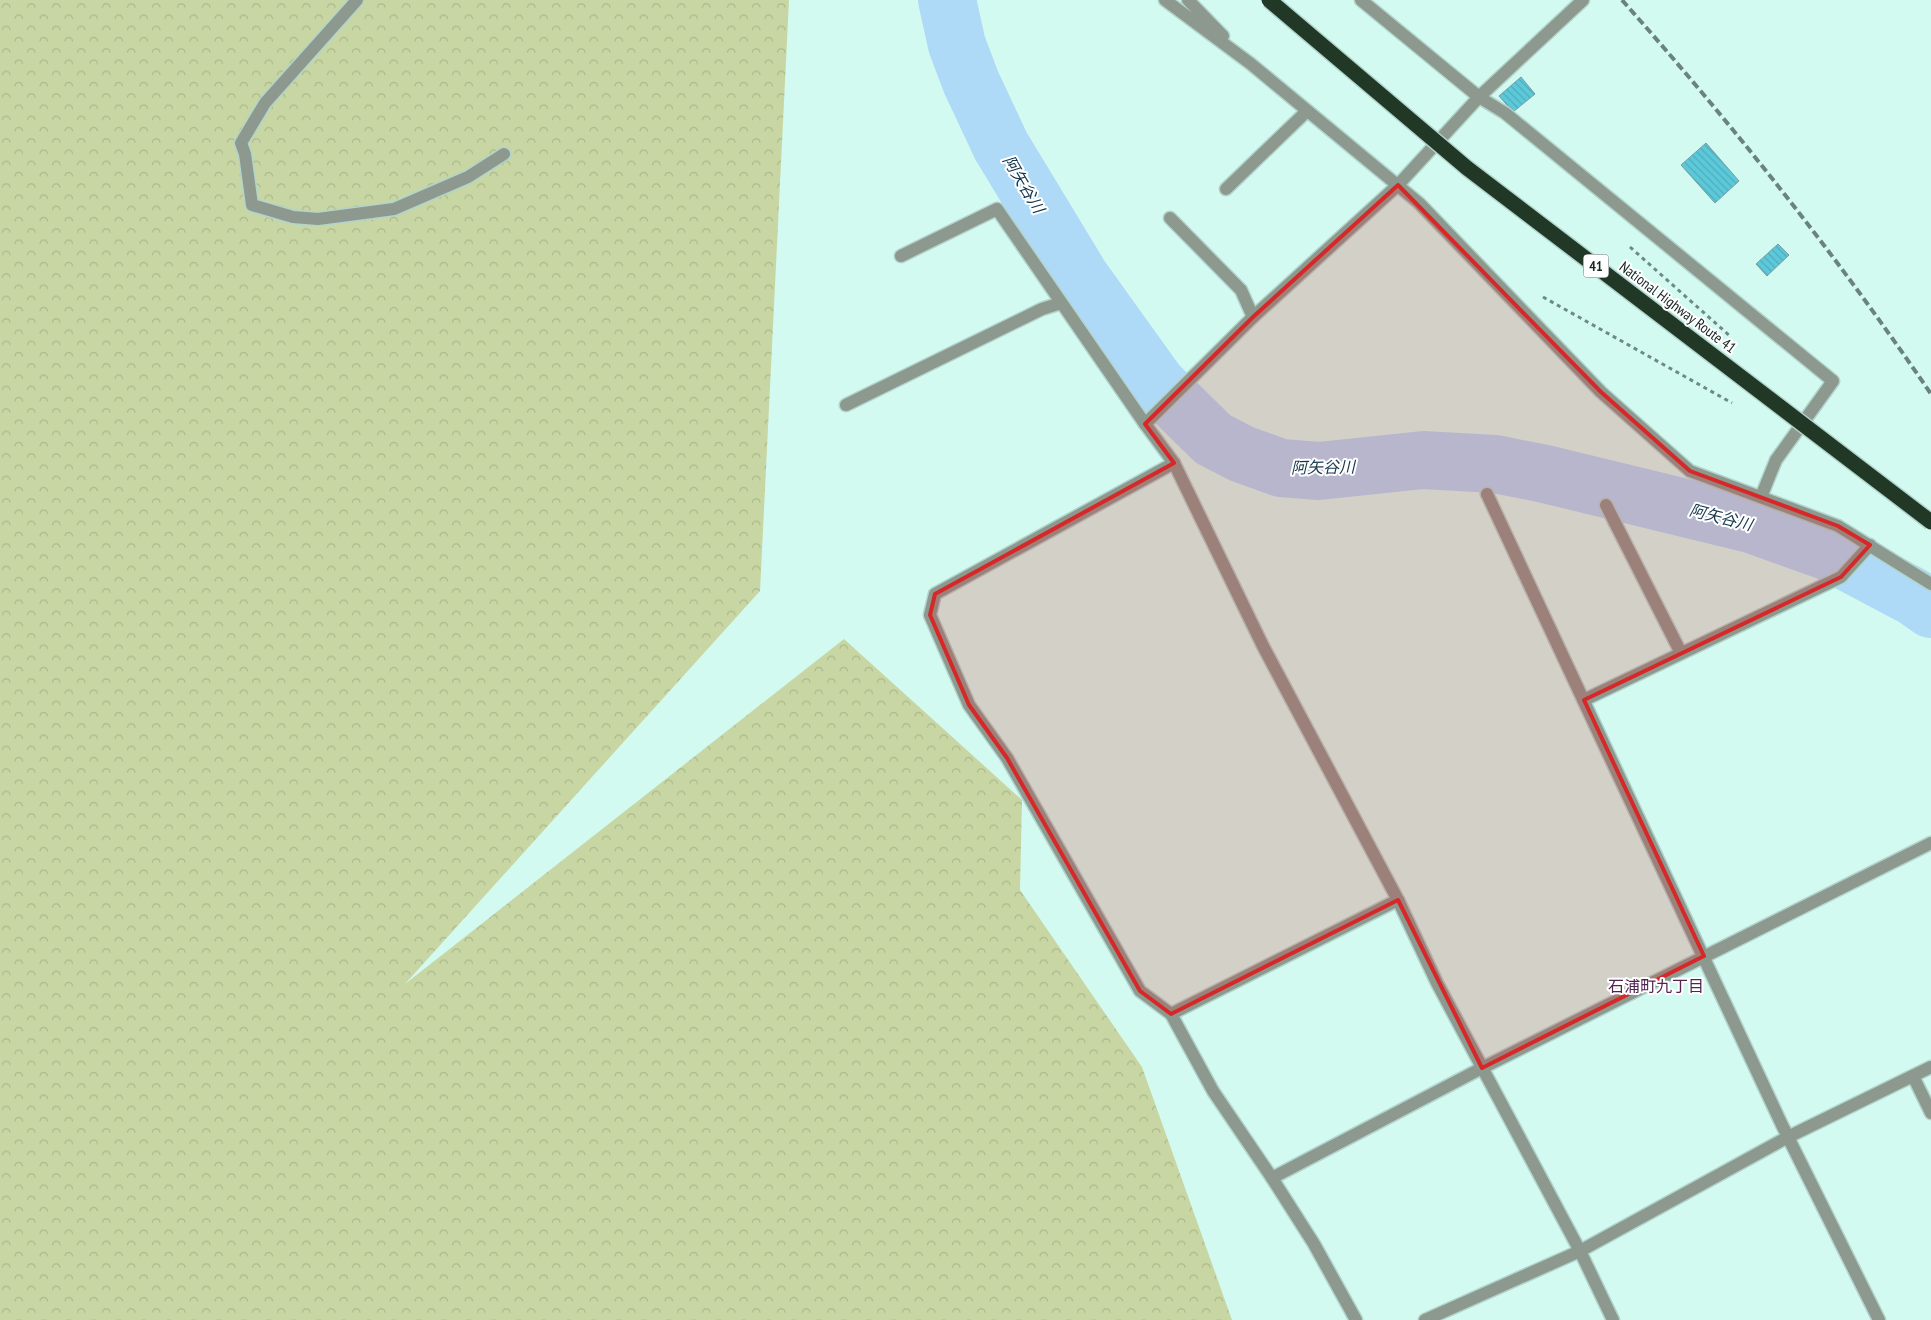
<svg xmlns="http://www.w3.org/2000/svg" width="1931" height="1320" font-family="'PT Sans Narrow','Noto Sans JP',sans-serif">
<defs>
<pattern id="forest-crowns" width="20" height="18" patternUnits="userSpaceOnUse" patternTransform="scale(1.25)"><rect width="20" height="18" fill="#c8d6a3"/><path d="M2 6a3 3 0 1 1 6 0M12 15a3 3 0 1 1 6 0" fill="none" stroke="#abb88c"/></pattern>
<pattern id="building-back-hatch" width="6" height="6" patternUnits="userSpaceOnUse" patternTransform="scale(1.25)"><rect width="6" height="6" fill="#5cc9da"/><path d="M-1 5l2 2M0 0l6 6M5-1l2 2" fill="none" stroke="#4facbb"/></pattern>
</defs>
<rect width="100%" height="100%" fill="#d3faf1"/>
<polygon fill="url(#forest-crowns)" points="0,0 789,0 760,591 405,984 844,639 1022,800 1020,890 1142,1067 1232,1320 0,1320"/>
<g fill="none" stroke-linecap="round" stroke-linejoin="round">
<polyline stroke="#afdaf7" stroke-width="58" points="947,0 957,45 971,82 1001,146 1081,278 1157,384 1213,439 1242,454 1281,468 1319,471 1423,460 1495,464 1545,474 1751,524 1829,552 1914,597 1931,609"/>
</g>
<g fill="url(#building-back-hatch)" stroke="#779da3">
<polygon points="1521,77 1535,94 1513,112 1499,96"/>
<polygon points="1706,143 1739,181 1715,203 1681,165"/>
<polygon points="1778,244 1789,255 1767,276 1756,264"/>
</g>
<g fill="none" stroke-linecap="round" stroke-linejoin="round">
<defs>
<g id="minor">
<polyline points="357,0 265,103 241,143 245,154 252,205 293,217 318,219 394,209 468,177 504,154"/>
<polyline points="1165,0 1251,64 1419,203 1601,392 1690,471 1838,526 1931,584"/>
<polyline points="1188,0 1223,36"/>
<polyline points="1361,0 1479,97 1505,113 1833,381 1776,460 1761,497"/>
<polyline points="1583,0 1479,97 1398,185 1253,317 1145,424 1174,463 1263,646 1398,900 1437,983 1580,1251 1613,1320"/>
<polyline points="1226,189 1307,111"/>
<polyline points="1170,218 1241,290 1253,317"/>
<polyline points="901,256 997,209 1145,424"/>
<polyline points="846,405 1042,309 1061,303"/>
<polyline points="1174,463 935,594 930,615 969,705 1007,758 1140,991 1171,1014 1213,1091 1272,1178 1314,1244 1356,1320"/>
<polyline points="1487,494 1782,1125 1879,1320"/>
<polyline points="1606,505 1681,653"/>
<polyline points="1584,700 1841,577 1870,545"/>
<polyline points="1171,1014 1398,900"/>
<polyline points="1913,1076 1931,1113"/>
<polyline points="1272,1178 1482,1068 1931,843"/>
<polyline points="1425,1320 1580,1251 1788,1137 1931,1067"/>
</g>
</defs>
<use href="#minor" stroke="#b1d4cc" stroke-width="15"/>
<g stroke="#6f8983" stroke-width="3" stroke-dasharray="4 4" stroke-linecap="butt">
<polyline points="1630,247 1730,336"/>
<polyline points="1543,297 1732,403"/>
</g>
<use href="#minor" stroke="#8d988e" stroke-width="12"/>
<path stroke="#6a837d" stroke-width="4" stroke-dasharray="8 4" stroke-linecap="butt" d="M1622,0C1733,125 1837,256 1931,394"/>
<defs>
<polyline id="highway-bridge" points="1269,0 1467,168 1931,522"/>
</defs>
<use href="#highway-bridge" stroke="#b1d4cc" stroke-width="18" stroke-linecap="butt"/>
<use href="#highway-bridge" stroke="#223826" stroke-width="15"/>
</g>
<path fill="#d62828" fill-opacity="0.2" stroke="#d62828" stroke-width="4" stroke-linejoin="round" d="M1398,185L1601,392L1690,471L1838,526L1870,545L1841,577L1584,700L1704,956L1482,1068L1398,900L1171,1014L1140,991L1007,758L969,705L930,615L935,594L1174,463L1145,424L1253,317Z"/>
<g text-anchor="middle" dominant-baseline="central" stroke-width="4" stroke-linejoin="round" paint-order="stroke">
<rect fill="#fff" stroke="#5d6664" stroke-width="1" x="1583.5" y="254.5" width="25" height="23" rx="4"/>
<g font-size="14" font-weight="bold" fill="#172522">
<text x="1596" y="266">41</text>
</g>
<g font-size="15" fill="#172522" stroke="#fff">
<text transform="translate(1678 307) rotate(37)">National Highway Route 41</text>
</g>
<g font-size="16" font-style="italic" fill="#15364b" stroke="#fff">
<text transform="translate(1024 184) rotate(59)">阿矢谷川</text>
<text transform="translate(1323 467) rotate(-1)">阿矢谷川</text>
<text transform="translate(1721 517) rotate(14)">阿矢谷川</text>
</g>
<g font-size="16" fill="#532354" stroke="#fff">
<text x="1656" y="986">石浦町九丁目</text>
</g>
</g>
</svg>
